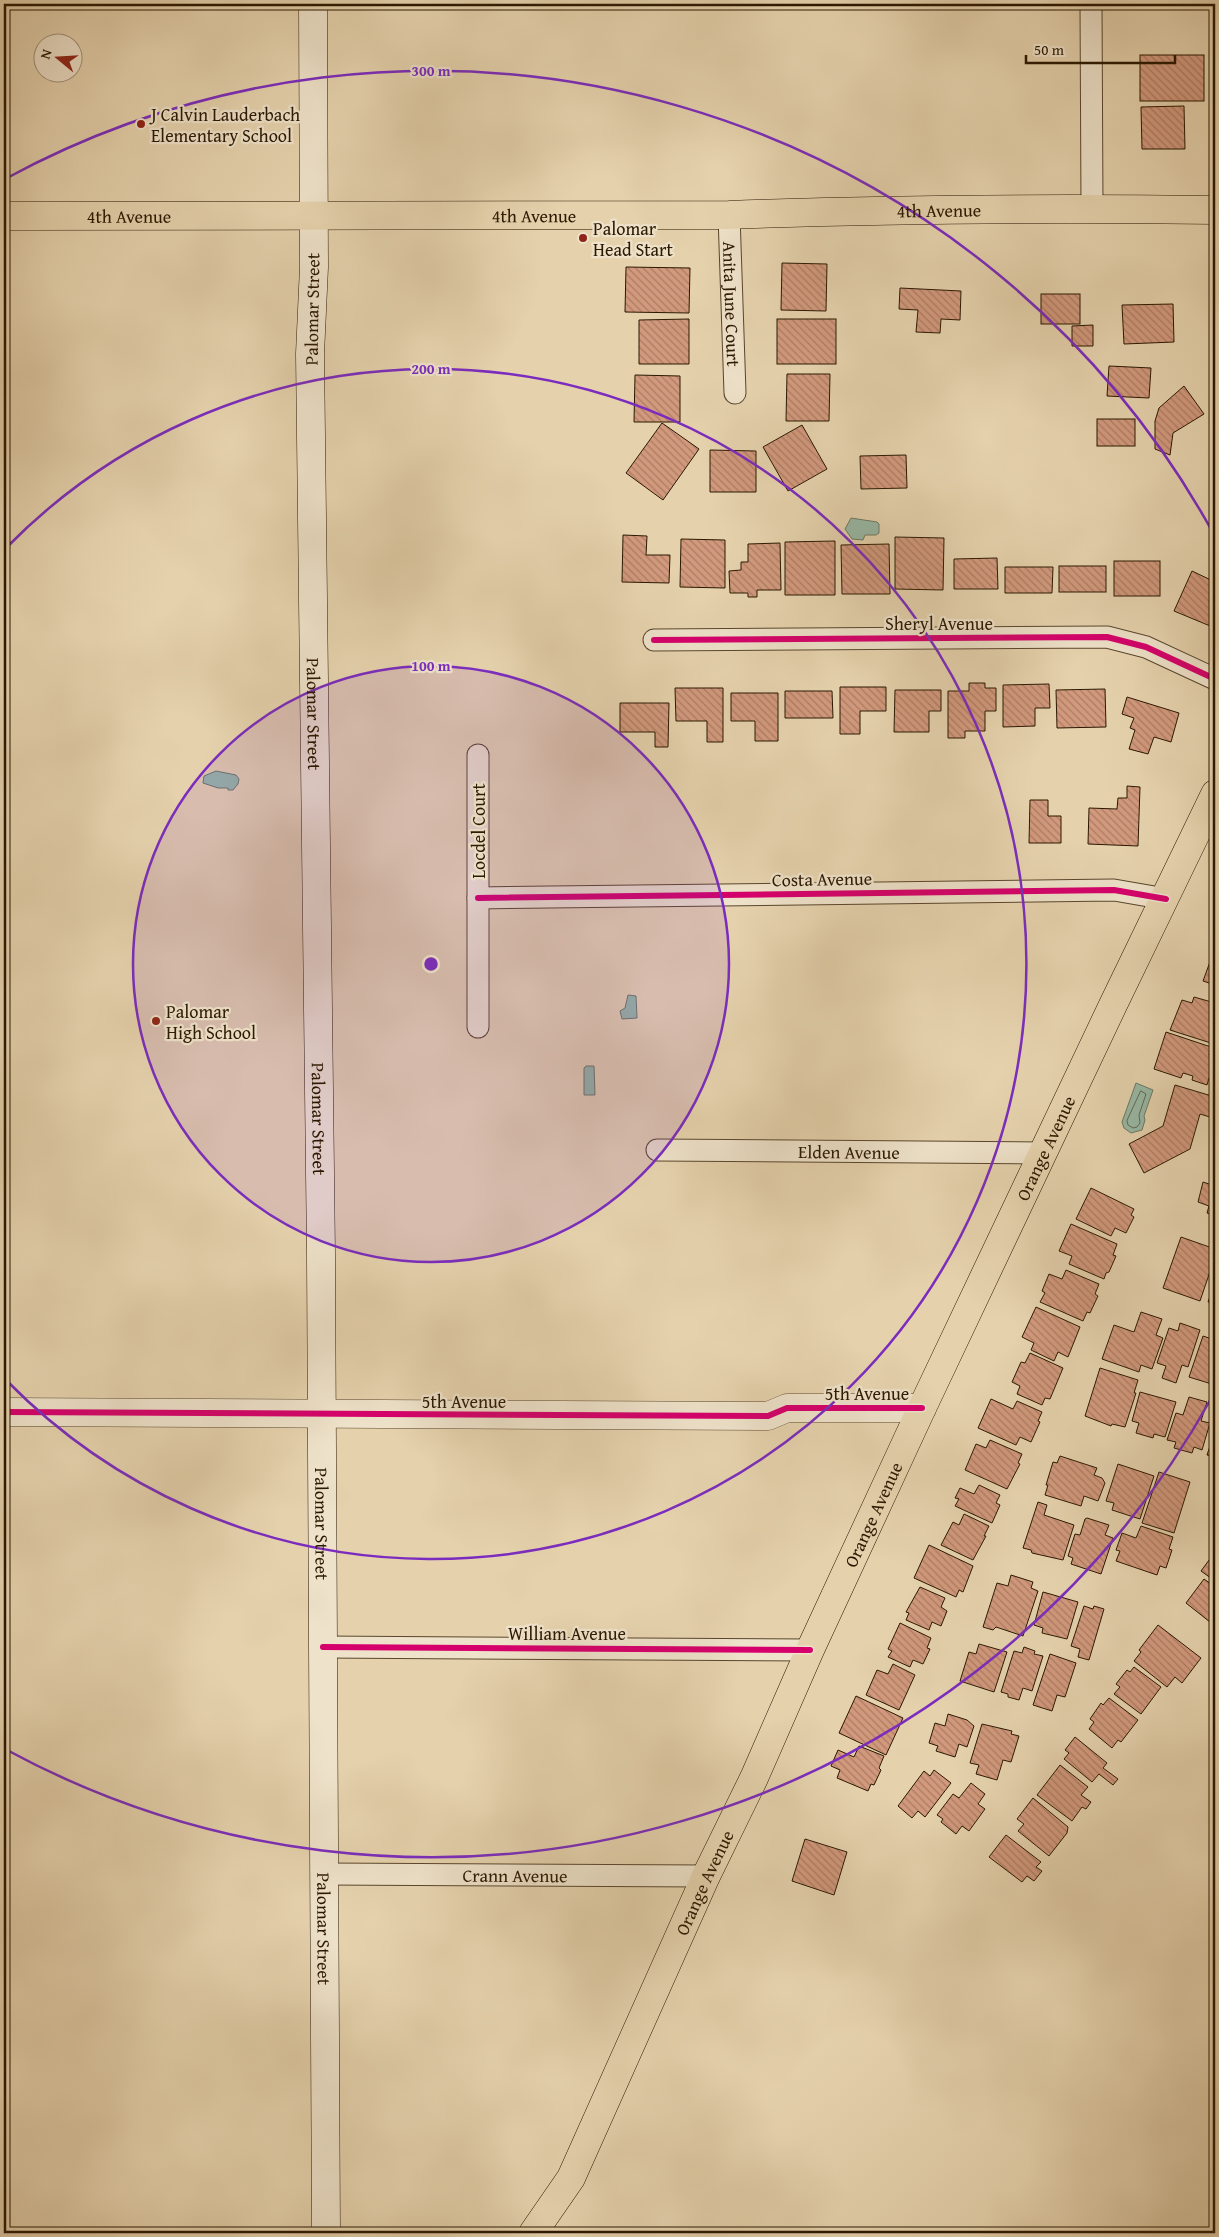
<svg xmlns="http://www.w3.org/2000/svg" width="1219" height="2237" font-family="'Gentium Book Plus',serif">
<defs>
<pattern id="building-back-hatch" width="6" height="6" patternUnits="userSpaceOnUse" patternTransform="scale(1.25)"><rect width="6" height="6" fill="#d2997d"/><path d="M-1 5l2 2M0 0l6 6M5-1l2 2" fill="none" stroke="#ab7c64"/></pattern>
</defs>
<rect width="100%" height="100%" fill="#e5d2ad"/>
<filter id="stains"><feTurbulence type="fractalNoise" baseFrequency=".004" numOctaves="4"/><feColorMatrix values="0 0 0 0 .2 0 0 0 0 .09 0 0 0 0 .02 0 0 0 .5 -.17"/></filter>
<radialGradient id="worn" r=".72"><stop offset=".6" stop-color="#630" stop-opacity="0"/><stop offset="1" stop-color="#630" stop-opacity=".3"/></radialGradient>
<polygon fill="#bcba85" stroke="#746943" points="489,2229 484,2233 371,2233 371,2232"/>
<g fill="#97b8a5" stroke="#6c7863">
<polygon points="851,518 877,522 879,524 879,533 876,535 865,535 863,540 852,539 845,529"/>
<polygon points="216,771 236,775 239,779 238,784 233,790 228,790 228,788 218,788 203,783 204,776"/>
<polygon points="628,995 636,996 637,1018 622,1019 620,1011 625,1008"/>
<polygon points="586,1066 594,1066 595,1095 584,1095 584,1068"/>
<polygon points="1136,1083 1153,1090 1144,1116 1145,1120 1142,1130 1131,1133 1124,1128 1122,1122"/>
</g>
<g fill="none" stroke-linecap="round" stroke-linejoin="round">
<polygon stroke="#616853" stroke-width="1" points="1141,1091 1146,1094 1139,1115 1140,1123 1137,1127 1133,1128 1128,1125 1127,1121"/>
</g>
<g fill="url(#building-back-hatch)" stroke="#2b1801">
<rect x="1140" y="55" width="64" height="46"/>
<polygon points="1184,106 1185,149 1142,149 1141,107"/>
<polygon points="782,263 827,264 826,311 781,310"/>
<polygon points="626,267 690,268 689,313 625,312"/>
<polygon points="900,288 961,291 960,320 941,319 940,333 916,332 918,310 899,309"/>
<rect x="1041" y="294" width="39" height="30"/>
<polygon points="1173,304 1174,342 1124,344 1122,305"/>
<polygon points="689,319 689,364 639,364 639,320"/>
<rect x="777" y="319" width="59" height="45"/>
<polygon points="1093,325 1093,346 1072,346 1072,326"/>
<polygon points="1109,366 1151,368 1149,398 1107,396"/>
<polygon points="787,374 830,374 829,421 786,421"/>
<polygon points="635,375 680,376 680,422 634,422"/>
<polygon points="1184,386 1204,414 1173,433 1170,455 1155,449 1155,421 1159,408"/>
<rect x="1097" y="419" width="38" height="27"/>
<polygon points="662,423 699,449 663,500 626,473"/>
<polygon points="802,425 827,469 788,491 763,447"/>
<polygon points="710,450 756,451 756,492 710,492"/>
<polygon points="906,455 907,488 861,489 860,456"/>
<polygon points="623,535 647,536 646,555 670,555 669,583 622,582"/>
<polygon points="895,537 944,538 943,590 895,589"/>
<polygon points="681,539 725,540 725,588 680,587"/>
<polygon points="835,541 835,595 785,595 785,542"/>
<polygon points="780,543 781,590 757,590 757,597 748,597 748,593 730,593 729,571 741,570 741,562 748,562 748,544"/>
<polygon points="889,544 890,594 842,594 841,545"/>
<polygon points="997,558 998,589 954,589 954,559"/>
<rect x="1114" y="561" width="46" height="35"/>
<rect x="1059" y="566" width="47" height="26"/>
<polygon points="1005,567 1053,567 1052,593 1005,593"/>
<polygon points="1192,571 1215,582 1215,628 1174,611"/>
<polygon points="969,683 985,683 985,688 996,688 996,711 985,711 985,731 965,731 965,738 948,738 948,691 969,691"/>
<polygon points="1049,684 1050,708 1035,708 1035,726 1003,727 1003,685"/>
<polygon points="840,687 886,687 886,711 860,711 860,734 840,734"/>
<polygon points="675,688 723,688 723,742 707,742 707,721 676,721"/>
<polygon points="1105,689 1106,727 1057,728 1056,690"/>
<polygon points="895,690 941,690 941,711 929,711 929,732 894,732"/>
<polygon points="785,691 832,691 833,718 785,718"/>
<polygon points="731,693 778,693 778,741 755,741 755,721 731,721"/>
<polygon points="1127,697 1179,713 1171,742 1154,737 1148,754 1129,749 1135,730 1130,728 1134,718 1122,714"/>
<polygon points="620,703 669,703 668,747 655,747 655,732 620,732"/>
<polygon points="1127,786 1140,787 1138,846 1088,844 1089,808 1117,809 1118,798 1127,798"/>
<polygon points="1030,800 1048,800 1048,816 1061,816 1061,843 1029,843"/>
<polygon points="1215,948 1215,985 1203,981"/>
<polygon points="1194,997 1215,1003 1214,1044 1170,1030 1182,1000 1192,1003"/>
<polygon points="1166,1032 1211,1047 1209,1055 1215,1058 1207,1085 1192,1080 1193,1076 1183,1073 1181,1078 1154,1069"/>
<polygon points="1175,1085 1215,1097 1213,1118 1200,1114 1190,1149 1144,1173 1129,1144 1163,1126"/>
<polygon points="1203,1182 1215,1186 1215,1216 1207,1213 1209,1206 1198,1202"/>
<polygon points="1091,1188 1134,1209 1131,1215 1134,1217 1126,1233 1115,1228 1111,1236 1076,1219"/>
<polygon points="1071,1224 1117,1244 1113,1255 1116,1256 1109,1272 1106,1273 1104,1279 1069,1264 1072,1256 1059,1251"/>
<polygon points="1181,1237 1215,1249 1215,1257 1200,1301 1163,1288"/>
<polygon points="1066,1270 1099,1284 1095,1294 1098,1296 1090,1313 1087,1312 1083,1321 1040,1302 1045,1293 1042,1291 1049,1274 1062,1279"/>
<polygon points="1215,1282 1215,1304 1208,1302"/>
<polygon points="1036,1307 1080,1327 1068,1357 1058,1352 1054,1361 1031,1350 1034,1343 1022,1337"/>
<polygon points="1141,1312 1162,1319 1156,1335 1163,1338 1152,1369 1141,1365 1139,1372 1102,1359 1114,1325 1134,1332"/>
<polygon points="1180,1323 1200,1330 1188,1367 1182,1365 1176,1383 1162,1378 1166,1366 1157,1363 1169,1328 1178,1331"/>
<polygon points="1203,1336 1215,1340 1215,1385 1189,1377"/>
<polygon points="1030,1353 1063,1368 1050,1399 1045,1398 1042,1405 1017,1394 1020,1386 1012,1382 1021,1362 1025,1363"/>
<polygon points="1100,1368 1138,1380 1134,1393 1136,1393 1125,1427 1112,1424 1111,1426 1085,1416"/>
<polygon points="1140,1392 1176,1402 1165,1437 1154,1434 1153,1438 1136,1433 1139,1423 1132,1421"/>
<polygon points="1189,1397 1207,1402 1201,1421 1210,1423 1202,1450 1194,1447 1192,1453 1174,1448 1176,1442 1167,1440 1176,1413 1183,1415"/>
<polygon points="991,1399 1013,1409 1017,1401 1042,1412 1038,1421 1040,1422 1031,1442 1020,1437 1016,1445 978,1428"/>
<polygon points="1215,1431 1215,1457 1207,1455"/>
<polygon points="990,1440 1022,1454 1018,1463 1020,1464 1007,1489 965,1470 976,1444 986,1448"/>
<polygon points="1060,1456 1097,1468 1094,1475 1102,1478 1105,1483 1098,1501 1084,1496 1081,1506 1045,1495 1048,1485 1046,1485 1053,1462 1057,1463"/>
<polygon points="1118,1464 1154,1476 1140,1519 1112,1510 1114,1503 1106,1501"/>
<polygon points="1159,1472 1190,1482 1174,1533 1142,1523"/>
<polygon points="979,1485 1000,1495 996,1503 1000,1505 992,1523 955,1506 959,1499 955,1498 960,1488 974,1494"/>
<polygon points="1038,1502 1047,1505 1044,1515 1074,1525 1063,1560 1032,1553 1031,1550 1023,1548"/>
<polygon points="964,1514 989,1526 984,1536 986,1536 973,1560 941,1545 953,1522 959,1525"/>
<polygon points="1087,1518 1109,1525 1105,1535 1113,1538 1101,1574 1071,1564 1073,1558 1068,1556 1075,1534 1080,1535 1085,1519"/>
<polygon points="1141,1526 1173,1537 1169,1549 1172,1550 1166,1568 1160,1566 1157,1575 1116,1561 1120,1551 1116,1550 1122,1533 1136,1538"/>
<polygon points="929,1545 973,1566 963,1592 959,1590 956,1597 914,1578"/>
<polygon points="1215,1552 1215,1581 1201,1571"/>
<polygon points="1011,1575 1033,1582 1031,1588 1038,1591 1023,1636 996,1627 993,1630 983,1627 997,1583 1008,1586"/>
<polygon points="1204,1579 1215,1587 1215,1626 1186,1603"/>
<polygon points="920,1587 945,1598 941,1607 947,1611 941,1626 932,1622 929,1630 906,1620 909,1613 906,1612"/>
<polygon points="1043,1592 1078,1602 1067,1639 1042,1633 1043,1628 1034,1625"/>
<polygon points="1084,1606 1093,1609 1094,1606 1104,1609 1089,1660 1078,1657 1080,1649 1071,1646"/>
<polygon points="900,1623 931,1638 927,1648 930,1649 923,1664 913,1660 910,1667 888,1657 892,1651 888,1649"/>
<polygon points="1158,1625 1201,1658 1182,1683 1175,1677 1167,1687 1134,1661 1141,1652 1139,1650"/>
<polygon points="979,1644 1007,1652 994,1692 960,1681 969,1652 976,1654"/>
<polygon points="1024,1647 1035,1651 1034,1654 1043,1656 1032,1691 1023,1688 1019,1700 1008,1697 1008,1694 1001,1692 1014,1651 1022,1653"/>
<polygon points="1050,1654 1076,1663 1065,1697 1057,1695 1052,1711 1033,1705"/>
<polygon points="893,1664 915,1675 899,1710 866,1695 877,1670 888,1674"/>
<polygon points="1134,1667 1161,1687 1141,1714 1114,1694 1120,1687 1116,1684 1127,1670 1130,1672"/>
<polygon points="856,1696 903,1718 886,1755 839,1733"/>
<polygon points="1109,1698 1138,1720 1121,1742 1118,1740 1112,1748 1089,1729 1094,1722 1090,1719 1101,1703 1103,1705"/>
<polygon points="948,1714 967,1720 974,1726 967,1747 959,1744 955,1757 936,1751 938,1746 929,1743 935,1723 945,1726"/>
<polygon points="982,1724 1012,1731 1011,1734 1019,1736 1011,1762 1003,1760 997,1780 976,1774 979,1765 970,1763"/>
<polygon points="1075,1737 1107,1763 1103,1768 1118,1779 1113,1785 1099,1774 1092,1782 1064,1759 1069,1753 1065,1750"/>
<polygon points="859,1746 884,1756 879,1768 881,1770 874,1785 871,1784 868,1791 837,1778 840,1770 831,1766 838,1750 854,1757"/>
<polygon points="1060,1765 1088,1787 1081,1795 1091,1802 1086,1809 1082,1807 1072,1821 1037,1795"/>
<polygon points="934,1770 951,1783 925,1817 918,1811 912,1818 898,1806 924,1771 930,1776"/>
<polygon points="971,1783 985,1794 978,1804 985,1809 969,1831 962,1826 956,1834 941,1822 943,1819 937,1815 953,1794 959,1798"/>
<polygon points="1033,1798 1068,1827 1067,1833 1049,1856 1018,1831 1024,1824 1017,1819"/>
<polygon points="1006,1835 1041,1862 1036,1867 1042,1871 1034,1881 1027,1876 1022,1882 989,1857"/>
<polygon points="805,1839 847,1852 834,1895 792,1881"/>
</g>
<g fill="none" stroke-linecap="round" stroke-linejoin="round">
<defs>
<g id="minor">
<polyline points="1091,4 1092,208"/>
<path id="s1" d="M729,215L735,393"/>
<polyline points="654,640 1107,637 1146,647 1215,679"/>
<polyline points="478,755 478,1027"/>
<polyline points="478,898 1114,890 1166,899"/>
<path id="s2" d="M657,1150L1043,1153"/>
<polyline points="323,1647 810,1650"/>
<path id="s3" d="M325,1874L706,1876"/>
</g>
<polyline id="tertiary" points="4,1412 768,1416 787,1408 922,1408"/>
<g id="secondary">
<path id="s4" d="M313,4L314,267L310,354L321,1254L326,2233"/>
</g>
<g id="primary">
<path id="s5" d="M4,216L729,215C891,209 1053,208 1215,210"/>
<path id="s6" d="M533,2233L571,2178L706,1876L754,1778L810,1650L922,1408L1112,1007L1215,794"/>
</g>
</defs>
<use href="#minor" stroke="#5a462c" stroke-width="23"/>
<use href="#tertiary" stroke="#5a462c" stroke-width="29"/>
<use href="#secondary" stroke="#2b1801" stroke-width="29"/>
<use href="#primary" stroke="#2b1801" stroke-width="29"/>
<use href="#minor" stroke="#eee2ca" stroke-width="21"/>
<use href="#tertiary" stroke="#eee2ca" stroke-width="28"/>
<use href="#secondary" stroke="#eee2ca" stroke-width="28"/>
<use href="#primary" stroke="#e5d2ad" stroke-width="28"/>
<defs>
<g id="cycleway">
<polyline points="654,640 1107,637 1146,647 1215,679"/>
<polyline points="478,898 1114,890 1166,899"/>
<polyline points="4,1412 768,1416 787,1408 922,1408"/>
<polyline points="323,1647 810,1650"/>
</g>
</defs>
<use href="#cycleway" stroke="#eee2ca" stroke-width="9"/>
<use href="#cycleway" stroke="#d6006c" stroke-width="6"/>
</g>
<circle cx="431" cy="964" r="298" fill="#7b2cbf" fill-opacity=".12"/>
<g fill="none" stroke="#7b2cbf" stroke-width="2.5">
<circle cx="431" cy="964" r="298"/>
<path d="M7 547A595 595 0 1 1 7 1381"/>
<path d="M1212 1397A893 893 0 0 1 5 1749M5 179A893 893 0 0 1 1212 531"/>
</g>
<g fill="#8f2418" stroke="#eee2ca" stroke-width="2">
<circle cx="141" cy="124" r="5"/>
<circle cx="583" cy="238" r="5"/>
<circle cx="156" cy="1021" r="5"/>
</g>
<g text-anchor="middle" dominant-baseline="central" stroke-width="4.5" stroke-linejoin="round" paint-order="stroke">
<g font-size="18" fill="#2b1801" stroke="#eee2ca" text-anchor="start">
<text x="151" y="114">J Calvin Lauderbach<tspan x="151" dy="21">Elementary School</tspan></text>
<text x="593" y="228">Palomar<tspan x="593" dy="21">Head Start</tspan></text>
<text x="166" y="1011">Palomar<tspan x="166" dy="21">High School</tspan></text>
</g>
<g font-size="18" fill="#2b1801" stroke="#eee2ca">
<text stroke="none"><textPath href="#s5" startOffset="935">4th Avenue</textPath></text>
<text stroke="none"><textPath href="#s5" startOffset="530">4th Avenue</textPath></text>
<text stroke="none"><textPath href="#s5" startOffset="125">4th Avenue</textPath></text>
<text stroke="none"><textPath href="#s1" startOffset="89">Anita June Court</textPath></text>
<text transform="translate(312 309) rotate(-89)">Palomar Street</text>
<text x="939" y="623">Sheryl Avenue</text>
<text stroke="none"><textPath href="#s4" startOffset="710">Palomar Street</textPath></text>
<text transform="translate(478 831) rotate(-90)">Locdel Court</text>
<text transform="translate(822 879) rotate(-1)">Costa Avenue</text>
<text stroke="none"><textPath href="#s4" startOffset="1115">Palomar Street</textPath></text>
<text stroke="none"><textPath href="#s6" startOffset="1201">Orange Avenue</textPath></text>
<text stroke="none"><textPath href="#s2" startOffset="192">Elden Avenue</textPath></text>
<text x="867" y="1393">5th Avenue</text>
<text x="464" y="1401">5th Avenue</text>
<text stroke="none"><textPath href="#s6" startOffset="796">Orange Avenue</textPath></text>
<text stroke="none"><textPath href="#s4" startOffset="1520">Palomar Street</textPath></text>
<text x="567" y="1633">William Avenue</text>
<text stroke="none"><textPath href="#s3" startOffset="190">Crann Avenue</textPath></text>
<text stroke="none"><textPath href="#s6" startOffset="391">Orange Avenue</textPath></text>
<text stroke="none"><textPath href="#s4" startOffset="1925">Palomar Street</textPath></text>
</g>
</g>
<circle cx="431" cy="964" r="8" fill="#7b2cbf" stroke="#eee2ca" stroke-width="2.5"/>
<g font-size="15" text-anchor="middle" font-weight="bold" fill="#7b2cbf" stroke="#eee2ca" stroke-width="4.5" stroke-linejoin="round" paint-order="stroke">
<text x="431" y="76">300 m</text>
<text x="431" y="374">200 m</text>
<text x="431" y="671">100 m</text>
</g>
<rect width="1219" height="2237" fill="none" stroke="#e5d2ad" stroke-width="20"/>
<rect x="5" y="5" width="1209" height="2227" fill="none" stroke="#2b1801" stroke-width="2.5"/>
<rect x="10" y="10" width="1199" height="2217" fill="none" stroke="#2b1801"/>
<g transform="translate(58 58) rotate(288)"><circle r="24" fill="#eee2ca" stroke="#a0917a"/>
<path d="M0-4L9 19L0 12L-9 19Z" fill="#8f2418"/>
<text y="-8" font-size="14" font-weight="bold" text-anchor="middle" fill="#2b1801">N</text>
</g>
<path d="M1026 55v8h149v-8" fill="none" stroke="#2b1801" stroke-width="2.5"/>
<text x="1034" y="55" font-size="15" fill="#2b1801" stroke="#eee2ca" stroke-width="4" paint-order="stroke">50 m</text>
<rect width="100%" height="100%" filter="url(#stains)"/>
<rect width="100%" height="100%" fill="url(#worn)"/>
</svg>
